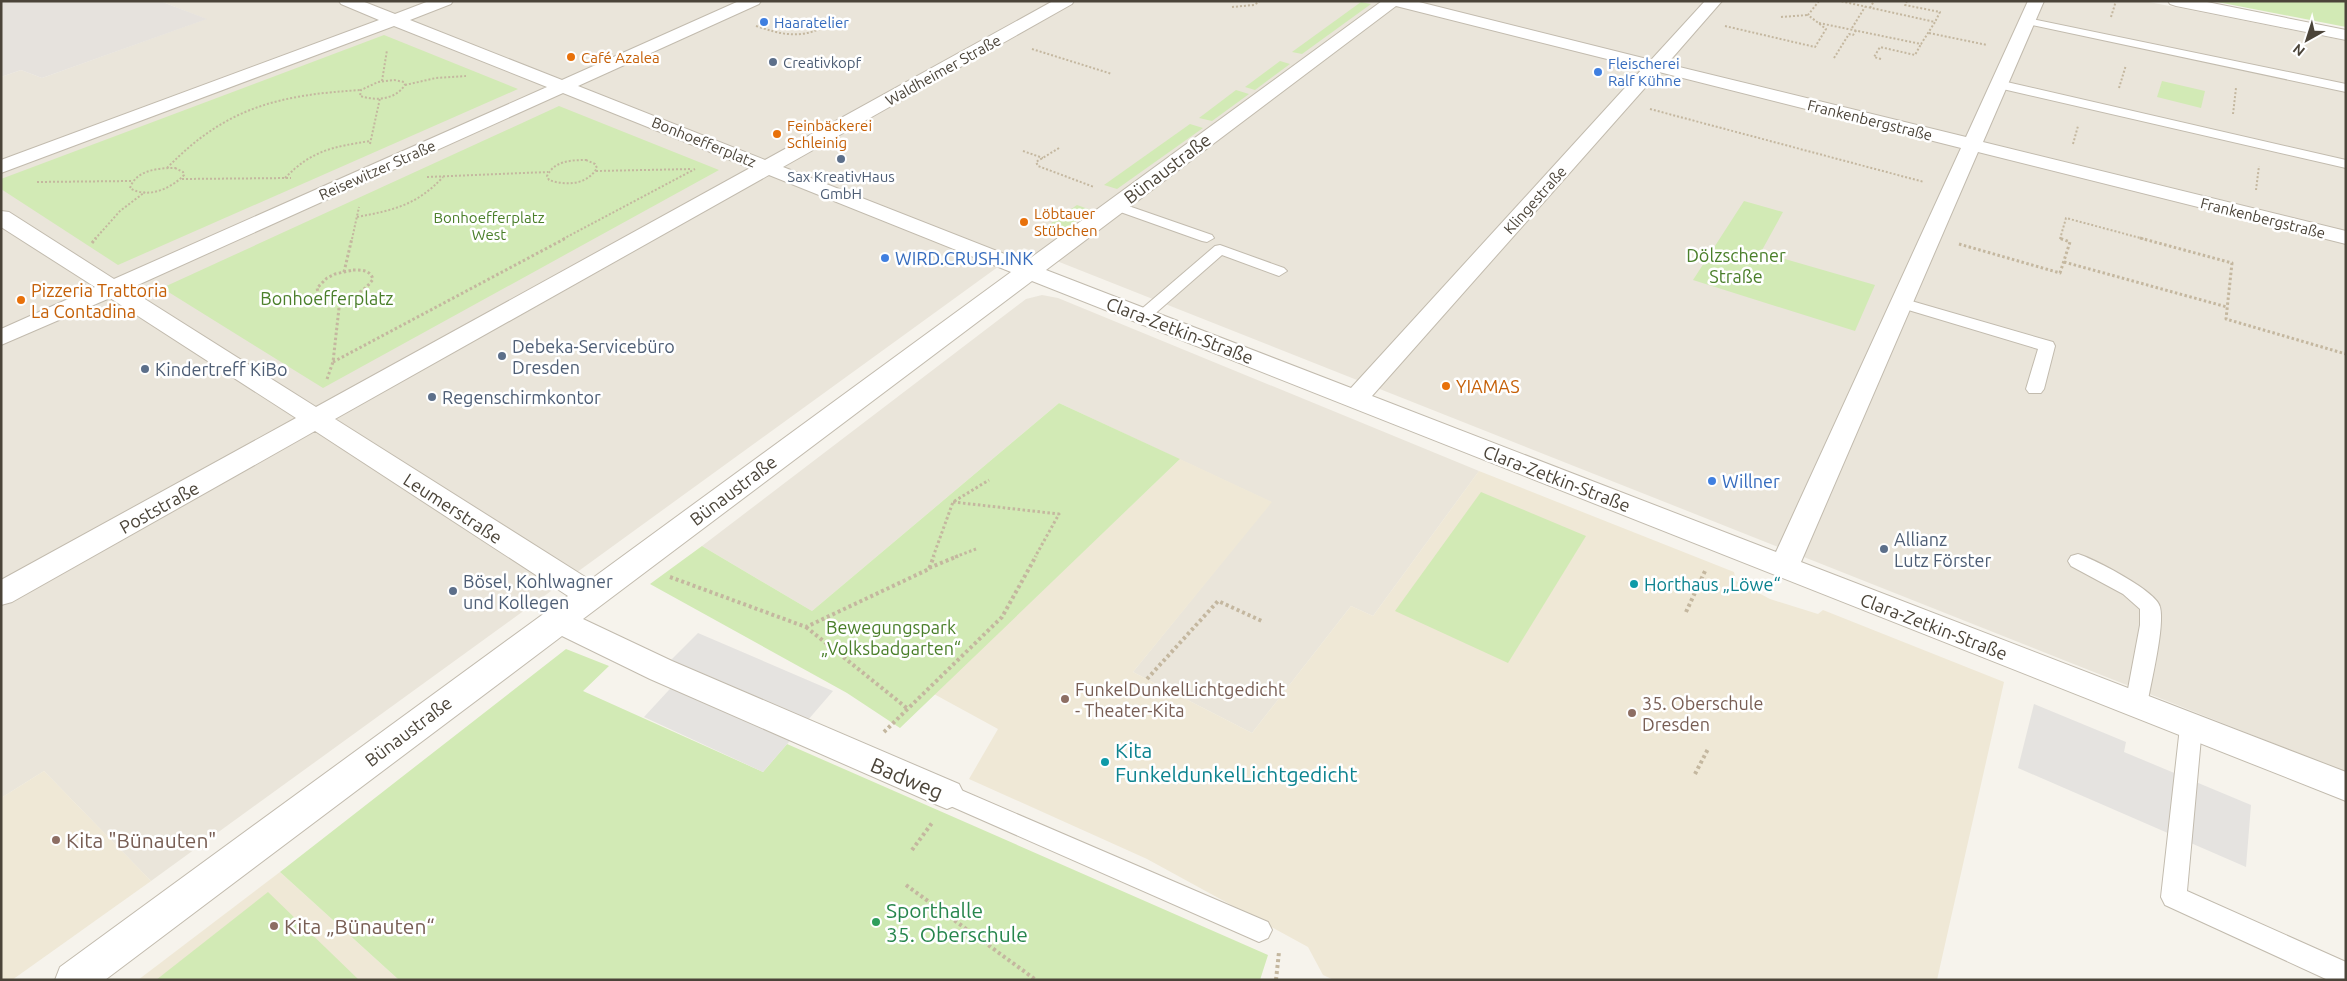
<svg xmlns="http://www.w3.org/2000/svg" width="2347" height="981" font-family="Ubuntu,sans-serif">
<rect width="100%" height="100%" fill="#f6f3ec"/>
<g fill="#eae5da">
<polygon points="160,1 2144,1 2346,41 2346,772 1024,248 151,881 44,771 1,798 1,77 21,70 42,78 206,19"/>
<polygon points="1042,295 1058,298 1479,471 1373,616 1351,606 1252,733 1133,672 1271,502 1059,403 812,611 702,546 1026,299"/>
</g>
<polygon fill="#e6e2dd" points="1,1 160,1 207,19 42,78 21,70 1,77"/>
<g fill="#efe8d6">
<polygon points="1180,459 1272,502 1133,672 1252,733 1351,606 1373,616 1479,471 1734,572 1736,581 1770,599 1818,614 1823,610 2004,682 1937,980 1334,980 1323,975 1308,947 1147,859 969,779 998,729 934,694"/>
<polygon points="44,771 151,881 12,980 1,980 1,798"/>
<polygon points="280,872 399,980 138,980"/>
</g>
<g fill="#d2eab5">
<polygon points="2212,1 2346,1 2346,27"/>
<polygon points="1361,2 1371,4 1302,54 1292,52"/>
<polygon points="384,35 518,89 118,265 1,189 1,179"/>
<polygon points="1280,61 1290,64 1255,90 1245,87"/>
<polygon points="2162,81 2205,91 2201,108 2157,97"/>
<polygon points="1236,90 1249,94 1212,121 1199,118"/>
<polygon points="559,106 719,170 323,388 162,288"/>
<polygon points="1190,124 1203,128 1117,189 1104,185"/>
<polygon points="1744,201 1783,212 1761,252 1875,285 1855,331 1693,280"/>
<polygon points="1077,205 1091,210 1059,234 1044,228"/>
<polygon points="1059,403 1180,459 900,728 847,693 650,584 702,546 812,611"/>
<polygon points="1481,492 1586,536 1508,663 1395,611"/>
<polygon points="566,649 609,666 583,691 763,772 787,744 1268,955 1260,980 399,980 280,872"/>
<polygon points="268,892 359,980 156,980"/>
</g>
<g fill="#e5e3e0">
<polygon points="698,633 833,691 763,772 644,717 680,678 661,670"/>
<polygon points="2034,704 2126,742 2124,752 2251,805 2246,867 2018,768"/>
</g>
<g fill="none" stroke-linecap="round" stroke-linejoin="round">
<defs>
<g id="lane">
<polygon points="2027,18 2346,84 2346,92 2023,23 2021,21"/>
<polygon points="1998,80 2346,160 2346,168 1994,87 1992,84"/>
<polygon points="1117,202 1212,235 1214,238 1207,242 1202,241 1112,209 1110,206 1112,203"/>
<polygon points="1220,245 1284,268 1287,271 1279,276 1222,255 1150,318 1138,318 1136,315 1138,312 1215,246"/>
<polygon points="1901,298 2053,342 2055,346 2044,389 2041,393 2029,393 2026,389 2038,349 1895,306 1893,303 1895,300"/>
<path d="M2078,554C2094,559 2157,591 2160,607C2165,626 2151,682 2147,705L2144,711L2136,714L2128,711L2125,705L2140,625V609L2123,594L2071,566L2068,561L2071,556Z"/>
<polygon points="2191,718 2199,721 2202,727 2187,891 2346,962 2346,980 2328,980 2165,905 2161,897 2180,727 2183,721"/>
<polygon points="947,784 1268,922 1272,930 1268,938 1259,942 1250,938 939,801 935,794 939,787"/>
</g>
<g id="street">
<path d="M339,1H362L395,14L429,1H453L451,4L410,20L562,80L739,1H761L759,4L578,86L765,160L1053,1H1074L1072,4L783,167L1025,262L1382,1H1415L1651,60L1705,1H1722L1667,64L1966,137L2028,1H2044L1983,142L2346,231V244L1978,152L1801,562L2346,772V801L1032,281L583,619L672,661L959,784L964,794L959,804L947,809L935,804L650,679L562,636L105,980H55L60,967L568,596L315,431L12,602L1,605V580L296,418L110,298L1,345V329L95,287L1,227V211L9,212L114,279L547,87L394,26L1,173V160L379,20L341,4ZM1396,6L1643,68L1351,388L1046,270ZM1659,72L1961,148L1776,552L1372,396ZM563,93L750,168L316,407L129,289ZM769,175L1011,272L590,580L335,419Z"/>
<polygon points="2168,1 2202,1 2346,30 2346,40 2176,6 2170,4"/>
</g>
</defs>
<use href="#lane" stroke="#c2bbae" stroke-width="2"/>
<use href="#street" stroke="#c2bbae" stroke-width="2"/>
<g stroke="#c4b79f" stroke-width="2" stroke-dasharray="2 2" stroke-linecap="butt">
<polyline points="1815,1 1828,1"/>
<polyline points="1907,1 1905,5 1940,12 1935,22"/>
<polyline points="1232,7 1254,5 1260,1"/>
<polyline points="1870,8 1874,1"/>
<polyline points="1781,17 1808,15"/>
<polyline points="2111,17 2116,1"/>
<polyline points="1819,23 1921,44 1935,22 1840,1"/>
<path d="M756,26C780,34 798,39 822,28"/>
<polyline points="1725,26 1815,47 1826,29 1808,15 1819,1"/>
<polyline points="1852,28 1865,7"/>
<polyline points="1929,33 1987,45"/>
<polyline points="1032,49 1112,74"/>
<polyline points="1834,58 1849,34 1853,35 1857,29"/>
<polyline points="1881,59 1874,57 1880,47 1915,55 1921,44"/>
<path d="M394,80L404,82L405,85C395,100 376,101 360,96L361,90L378,82Z"/>
<polyline points="382,81 387,50"/>
<polyline points="405,85 436,78 466,76"/>
<polyline points="2119,88 2126,65"/>
<polyline points="1650,109 1924,182"/>
<polyline points="2233,114 2236,88"/>
<polyline points="370,144 380,98"/>
<polyline points="2073,144 2078,126"/>
<polyline points="1059,148 1036,162 1038,166 1094,187"/>
<polyline points="1023,151 1043,158"/>
<path d="M586,160L595,164L597,168C587,185 566,186 549,180L547,176C554,161 571,160 586,160Z"/>
<path d="M167,168C226,107 279,95 361,90"/>
<path d="M175,168L183,172L184,175C171,189 147,199 130,188C136,170 158,168 175,168Z"/>
<polyline points="596,171 692,169"/>
<polyline points="427,177 548,172"/>
<path d="M285,178C312,150 333,147 370,141"/>
<polyline points="182,179 291,178"/>
<polyline points="37,182 132,181"/>
<polyline points="2256,190 2259,166"/>
<path d="M357,217C394,210 417,205 443,177"/>
<polyline points="95,239 120,211 145,192"/>
<polyline points="352,239 359,207"/>
<polyline points="563,239 695,169"/>
<polyline points="2060,239 2066,218 2144,239"/>
</g>
<g stroke="#c4b79f" stroke-width="3" stroke-dasharray="2.5 2.5" stroke-linecap="butt">
<polyline points="2140,238 2232,263 2226,319 2346,354"/>
<polyline points="92,243 96,238"/>
<polyline points="1959,244 2060,273 2070,242 2059,238"/>
<polyline points="2064,262 2227,307"/>
<path d="M353,270C362,270 370,270 373,279C361,297 339,303 319,296L317,288L327,278L335,274Z"/>
<polyline points="344,272 352,238"/>
<polyline points="333,362 566,238"/>
<polyline points="327,379 333,362 340,299"/>
<polyline points="953,502 1059,514 1035,557"/>
<polyline points="933,557 953,502 989,480"/>
<polyline points="955,557 976,549"/>
</g>
<g stroke="#c4b79f" stroke-width="4" stroke-dasharray="3 3" stroke-linecap="butt">
<polyline points="929,568 958,556"/>
<polyline points="670,577 806,627 929,569 934,556"/>
<polyline points="1686,612 1706,569"/>
<polyline points="806,627 908,709"/>
<polyline points="1147,679 1218,601 1264,622"/>
<polyline points="884,732 1002,617 1036,556"/>
<polyline points="1695,774 1708,749"/>
<polyline points="912,850 932,823"/>
<polyline points="906,885 1036,980"/>
<polyline points="1276,980 1279,952"/>
</g>
<use href="#lane" fill="#fff" fill-rule="evenodd"/>
<use href="#street" fill="#fff" fill-rule="evenodd"/>
</g>
<g fill="#3f7fe0" stroke="#fff" stroke-width="2">
<circle cx="764" cy="22" r="5"/>
<circle cx="1598" cy="72" r="5"/>
<circle cx="885" cy="258" r="5"/>
<circle cx="1712" cy="481" r="5"/>
</g>
<g fill="#e8710a" stroke="#fff" stroke-width="2">
<circle cx="571" cy="57" r="5"/>
<circle cx="777" cy="134" r="5"/>
<circle cx="1024" cy="222" r="5"/>
<circle cx="21" cy="300" r="5"/>
<circle cx="1446" cy="386" r="5"/>
</g>
<g fill="#5c6f8a" stroke="#fff" stroke-width="2">
<circle cx="773" cy="62" r="5"/>
<circle cx="841" cy="159" r="5"/>
<circle cx="502" cy="356" r="5"/>
<circle cx="145" cy="369" r="5"/>
<circle cx="432" cy="397" r="5"/>
<circle cx="1884" cy="549" r="5"/>
<circle cx="453" cy="591" r="5"/>
</g>
<g fill="#0f9aa8" stroke="#fff" stroke-width="2">
<circle cx="1634" cy="584" r="5"/>
<circle cx="1105" cy="762" r="5"/>
</g>
<g fill="#8d6e63" stroke="#fff" stroke-width="2">
<circle cx="1065" cy="699" r="5"/>
<circle cx="1632" cy="713" r="5"/>
<circle cx="56" cy="840" r="5"/>
<circle cx="274" cy="926" r="5"/>
</g>
<circle fill="#2e9e5b" stroke="#fff" stroke-width="2" cx="876" cy="922" r="5"/>
<g text-anchor="middle" dominant-baseline="central" stroke-width="5" stroke-linejoin="round" paint-order="stroke">
<g font-size="15" fill="#366cbe" stroke="#fff" text-anchor="start">
<text x="774" y="22">Haaratelier</text>
<text x="1608" y="63">Fleischerei<tspan x="1608" dy="17">Ralf Kühne</tspan></text>
</g>
<g font-size="15" fill="#c56008" stroke="#fff" text-anchor="start">
<text x="581" y="57">Café Azalea</text>
<text x="787" y="125">Feinbäckerei<tspan x="787" dy="17">Schleinig</tspan></text>
<text x="1034" y="213">Löbtauer<tspan x="1034" dy="17">Stübchen</tspan></text>
</g>
<g font-size="15" fill="#4e5e75" stroke="#fff" text-anchor="start">
<text x="783" y="62">Creativkopf</text>
<text x="841" y="176" text-anchor="middle">Sax KreativHaus<tspan x="841" dy="17">GmbH</tspan></text>
</g>
<g font-size="15" fill="#4b4439" stroke="#fff">
<text transform="translate(943 70) rotate(-29)">Waldheimer Straße</text>
<text transform="translate(1870 120) rotate(14)">Frankenbergstraße</text>
<text transform="translate(704 142) rotate(22)">Bonhoefferplatz</text>
<text transform="translate(377 170) rotate(-24)">Reisewitzer Straße</text>
<text transform="translate(1535 200) rotate(-48)">Klingestraße</text>
<text transform="translate(2263 218) rotate(14)">Frankenbergstraße</text>
</g>
<g font-size="15" fill="#4a7f2a" stroke="#fff">
<text x="489" y="217">Bonhoefferplatz<tspan x="489" dy="17">West</tspan></text>
</g>
<g font-size="18" fill="#4b4439" stroke="#fff">
<text transform="translate(1167 168) rotate(-37)">Bünaustraße</text>
<text transform="translate(1180 330) rotate(21)">Clara-Zetkin-Straße</text>
<text transform="translate(1557 478) rotate(21)">Clara-Zetkin-Straße</text>
<text transform="translate(733 490) rotate(-37)">Bünaustraße</text>
<text transform="translate(159 507) rotate(-29)">Poststraße</text>
<text transform="translate(453 508) rotate(33)">Leumerstraße</text>
<text transform="translate(1934 626) rotate(21)">Clara-Zetkin-Straße</text>
<text transform="translate(408 731) rotate(-37)">Bünaustraße</text>
</g>
<g font-size="18" fill="#4a7f2a" stroke="#fff">
<text x="1736" y="255">Dölzschener<tspan x="1736" dy="21">Straße</tspan></text>
<text x="327" y="298">Bonhoefferplatz</text>
<text x="891" y="627">Bewegungspark<tspan x="891" dy="21">„Volksbadgarten“</tspan></text>
</g>
<g font-size="18" fill="#366cbe" stroke="#fff" text-anchor="start">
<text x="895" y="258">WIRD.CRUSH.INK</text>
<text x="1722" y="481">Willner</text>
</g>
<g font-size="18" fill="#c56008" stroke="#fff" text-anchor="start">
<text x="31" y="290">Pizzeria Trattoria<tspan x="31" dy="21">La Contadina</tspan></text>
<text x="1456" y="386">YIAMAS</text>
</g>
<g font-size="18" fill="#4e5e75" stroke="#fff" text-anchor="start">
<text x="512" y="346">Debeka-Servicebüro<tspan x="512" dy="21">Dresden</tspan></text>
<text x="155" y="369">Kindertreff KiBo</text>
<text x="442" y="397">Regenschirmkontor</text>
<text x="1894" y="539">Allianz<tspan x="1894" dy="21">Lutz Förster</tspan></text>
<text x="463" y="581">Bösel, Kohlwagner<tspan x="463" dy="21">und Kollegen</tspan></text>
</g>
<g font-size="18" fill="#0d838f" stroke="#fff" text-anchor="start">
<text x="1644" y="584">Horthaus „Löwe“</text>
</g>
<g font-size="18" fill="#785e54" stroke="#fff" text-anchor="start">
<text x="1075" y="689">FunkelDunkelLichtgedicht<tspan x="1075" dy="21">- Theater-Kita</tspan></text>
<text x="1642" y="703">35. Oberschule<tspan x="1642" dy="21">Dresden</tspan></text>
</g>
<g font-size="21" fill="#0d838f" stroke="#fff" text-anchor="start">
<text x="1115" y="750">Kita<tspan x="1115" dy="24">FunkeldunkelLichtgedicht</tspan></text>
</g>
<g font-size="21" fill="#4b4439" stroke="#fff">
<text transform="translate(907 778) rotate(23)">Badweg</text>
</g>
<g font-size="21" fill="#785e54" stroke="#fff" text-anchor="start">
<text x="66" y="840">Kita "Bünauten"</text>
<text x="284" y="926">Kita „Bünauten“</text>
</g>
<g font-size="21" fill="#27864d" stroke="#fff" text-anchor="start">
<text x="886" y="910">Sporthalle<tspan x="886" dy="24">35. Oberschule</tspan></text>
</g>
</g>
<rect width="2347" height="981" fill="none" stroke="#4b4439" stroke-width="5"/>
<g transform="translate(2307 40) rotate(219)" stroke="#ffffff" stroke-width="4" paint-order="stroke">
<path d="M0-4L9 19L0 12L-9 19Z" fill="#4b4439"/>
<text y="-8" font-size="14" font-weight="bold" text-anchor="middle" fill="#4b4439">N</text>
</g>
</svg>
